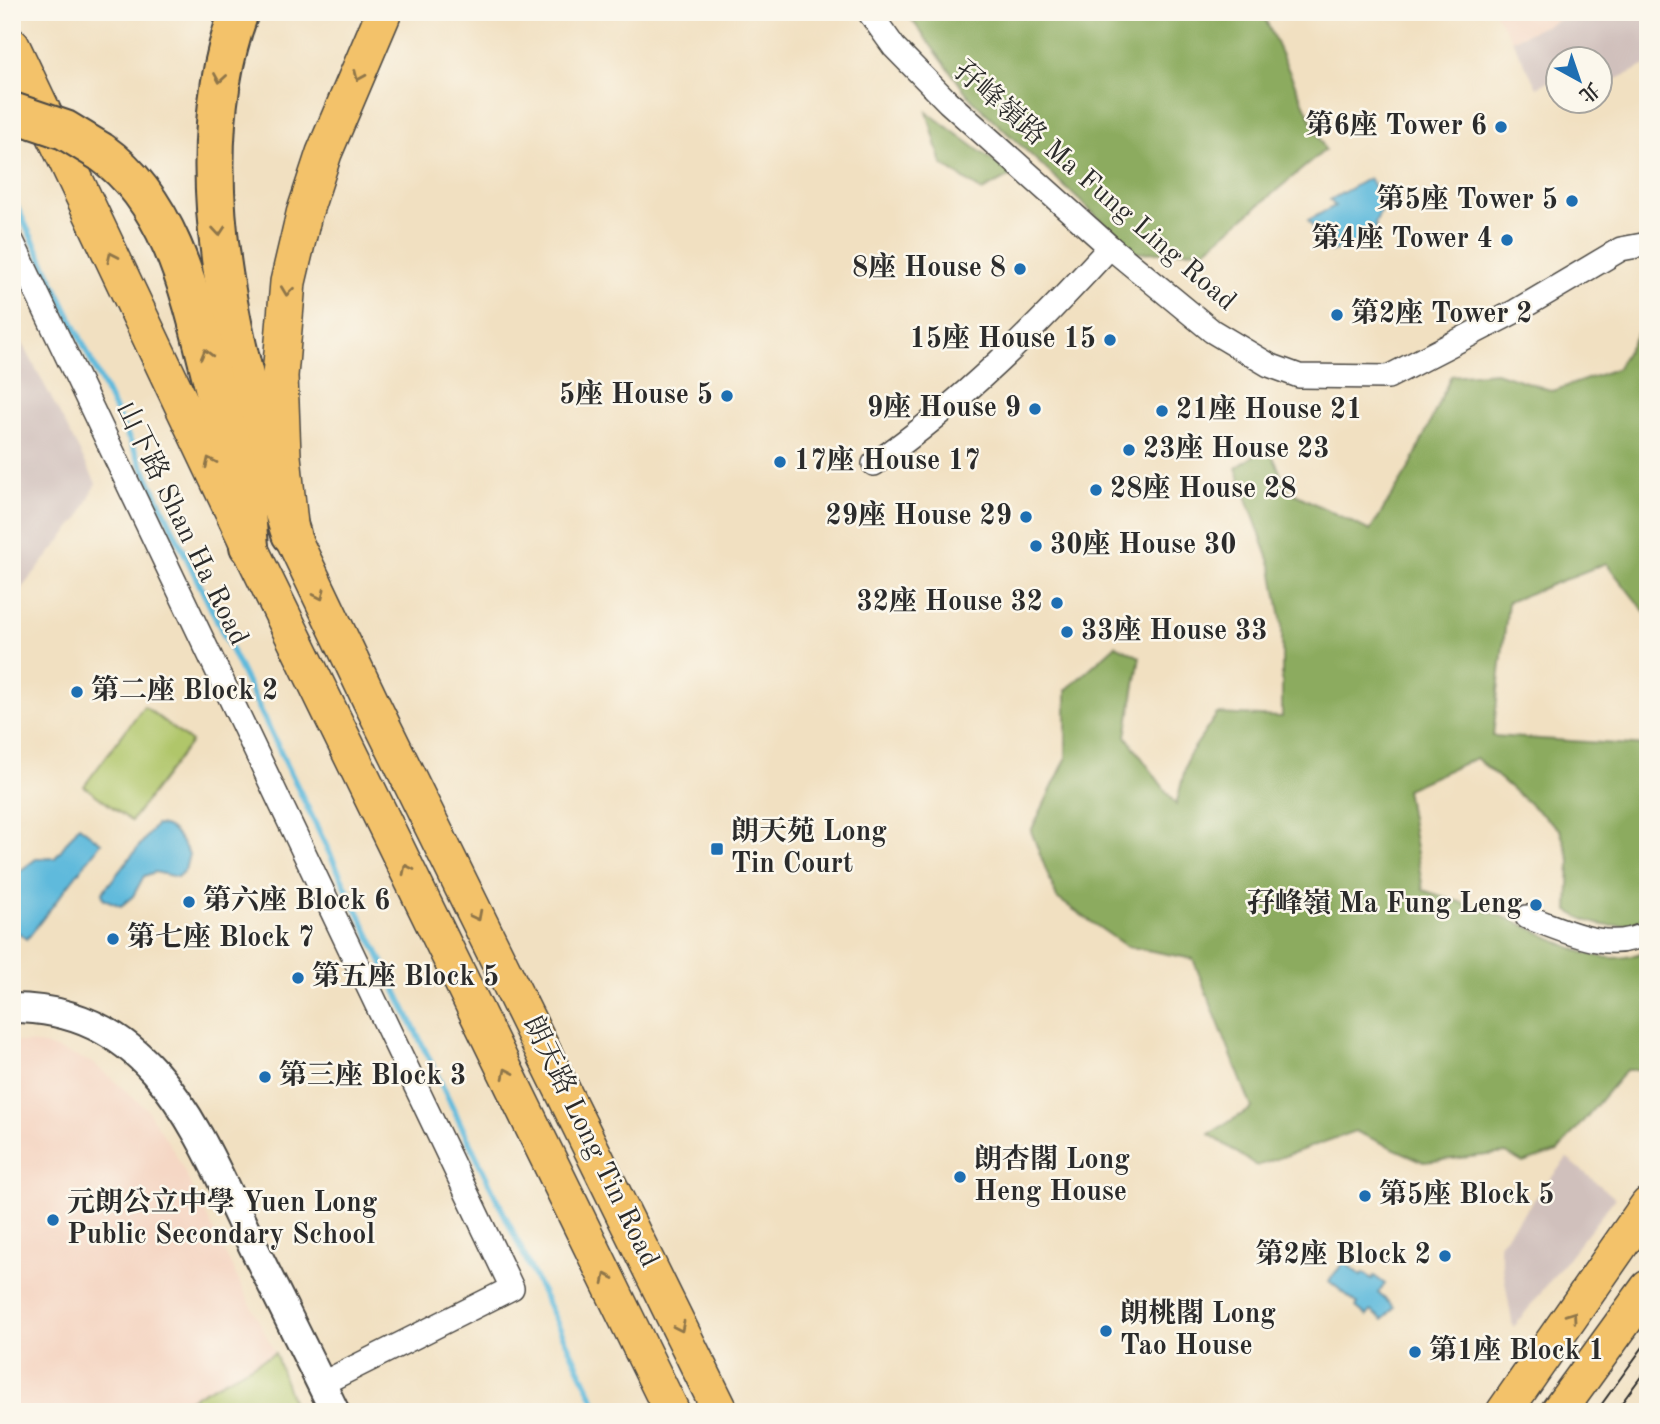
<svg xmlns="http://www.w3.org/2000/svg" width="1660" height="1424" font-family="'Old Standard TT','Noto Serif TC',serif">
<rect width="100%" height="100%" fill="#fbf7ec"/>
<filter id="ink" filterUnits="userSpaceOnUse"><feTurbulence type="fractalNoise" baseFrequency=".0143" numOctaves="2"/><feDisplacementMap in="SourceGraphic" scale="14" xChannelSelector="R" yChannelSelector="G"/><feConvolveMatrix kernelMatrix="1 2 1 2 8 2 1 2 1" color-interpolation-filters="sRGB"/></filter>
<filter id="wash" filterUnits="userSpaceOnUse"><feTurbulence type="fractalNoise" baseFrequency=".00686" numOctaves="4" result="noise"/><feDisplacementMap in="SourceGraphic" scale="28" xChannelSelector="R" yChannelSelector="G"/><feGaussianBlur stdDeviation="1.57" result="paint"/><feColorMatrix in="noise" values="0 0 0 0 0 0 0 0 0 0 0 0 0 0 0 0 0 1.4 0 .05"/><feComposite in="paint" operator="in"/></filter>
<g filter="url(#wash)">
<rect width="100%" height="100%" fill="#f1e0c1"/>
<g fill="#f4d3c0">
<polygon points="1494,12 1577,12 1512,40"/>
<polygon points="12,1041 45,1045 93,1063 146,1108 175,1153 275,1353 166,1412 12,1412"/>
</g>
<g fill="#d0c0bc">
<polygon points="1577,12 1648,12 1648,64 1601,87 1600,60 1558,60 1558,77 1537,87 1512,40"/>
<polygon points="12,323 96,483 80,517 12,600"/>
<polygon points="1567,1158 1615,1198 1513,1328 1499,1244"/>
</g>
<g fill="#b0c66b" stroke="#6e784b" stroke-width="2">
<polygon points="144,706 191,742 131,821 84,786"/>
<polygon points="275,1353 296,1412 166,1412"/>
</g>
<g fill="#8cab5f" stroke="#5c6b45" stroke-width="2">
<polygon points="906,12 1262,12 1325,150 1205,250 1136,253 971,99"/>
<polygon points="927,112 1012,175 982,191 942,164"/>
<path d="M1648,316V616L1606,563L1508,602L1493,736L1648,746V915C1619,932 1596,928 1568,911L1570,860L1560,830L1476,758L1406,789L1423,890C1455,901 1489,910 1521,924C1562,941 1601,973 1648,950V1070H1626L1558,1151L1523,1163L1506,1153L1424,1162L1355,1131L1257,1166L1209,1134L1252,1108L1193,959L1126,946L1057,898L1031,831L1066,759V690L1116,645L1140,657L1126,736L1176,805L1188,757L1217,714L1282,717V624L1272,568L1236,468L1268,446L1289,491L1370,531L1411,465L1451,376L1496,372L1553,391L1616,369Z"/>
</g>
<g fill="#5fbadc" stroke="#457284" stroke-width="2">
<polygon points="1369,178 1384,203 1375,224 1378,241 1367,250 1350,246 1331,251 1308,220 1335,206 1330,200"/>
<path d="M156,825C174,825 180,840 189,854L185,870L177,877L155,872L144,876L133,896L121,906L104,899L102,893Z"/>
<polygon points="79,826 101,843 27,939 12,928 12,877 36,859 55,858"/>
<polygon points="1344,1262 1361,1276 1363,1273 1372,1279 1374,1276 1385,1284 1378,1293 1394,1307 1383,1320 1371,1311 1367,1316 1356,1307 1358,1304 1329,1281"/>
</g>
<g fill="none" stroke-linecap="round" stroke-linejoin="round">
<polyline stroke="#5fbadc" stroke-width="6" points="12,197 600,1412"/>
</g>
</g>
<g filter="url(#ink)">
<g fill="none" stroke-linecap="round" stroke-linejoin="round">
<defs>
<g id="minor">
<polyline points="869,12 894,47 948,102 1110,247 1212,331 1269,365 1299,376 1388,377 1516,311 1621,249 1648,244"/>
<polyline points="12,241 512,1288 321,1384"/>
<path d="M874,464C963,402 1037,327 1110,247"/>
<path d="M1527,917C1565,930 1610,955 1648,932"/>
</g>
<path id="tertiary" d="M12,1008C154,1008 198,1133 250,1240C278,1297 307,1354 335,1412"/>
<g id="primary">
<polyline points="384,12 324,153 304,214 288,282 280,376 283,456 291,534 372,704 721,1412"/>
<polyline points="12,46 249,546 672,1412"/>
<polyline points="1504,1412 1648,1205"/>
<polyline points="1558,1412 1648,1288"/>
</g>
<g id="motorway">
<path d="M239,12C180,174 239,377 291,534"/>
<path d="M101,152C177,206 194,311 216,394C224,425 237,456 243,487C246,507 247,527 249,546"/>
</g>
</defs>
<use href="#minor" stroke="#494642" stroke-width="26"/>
<use href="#tertiary" stroke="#494642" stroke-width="32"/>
<use href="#primary" stroke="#494642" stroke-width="38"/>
<use href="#motorway" stroke="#494642" stroke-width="42"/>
<use href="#minor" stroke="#fff" stroke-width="23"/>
<use href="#tertiary" stroke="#fff" stroke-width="28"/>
<use href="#primary" stroke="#f3c26a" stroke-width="35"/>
<use href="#motorway" stroke="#f3c26a" stroke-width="38"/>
<g stroke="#2b2b2b" stroke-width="2">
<polyline points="1596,1412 1648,1340"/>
<polyline points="1615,1412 1648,1367"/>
</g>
<defs>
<polyline id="motorway-bridge" points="12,112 65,130 101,152"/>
</defs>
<use href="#motorway-bridge" stroke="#494642" stroke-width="42" stroke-linecap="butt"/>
<use href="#motorway-bridge" stroke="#f3c26a" stroke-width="38"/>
</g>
<defs><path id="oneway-chevron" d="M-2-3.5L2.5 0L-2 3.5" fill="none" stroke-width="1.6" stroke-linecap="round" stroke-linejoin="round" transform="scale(1.75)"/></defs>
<g stroke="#8f764a">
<use href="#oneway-chevron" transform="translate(359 76) rotate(114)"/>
<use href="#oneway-chevron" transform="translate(220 78) rotate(99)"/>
<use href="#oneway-chevron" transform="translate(219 231) rotate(85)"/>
<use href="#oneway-chevron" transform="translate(112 257) rotate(-115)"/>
<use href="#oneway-chevron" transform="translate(287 291) rotate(97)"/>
<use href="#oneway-chevron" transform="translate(206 354) rotate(-105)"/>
<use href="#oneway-chevron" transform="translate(210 462) rotate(-115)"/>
<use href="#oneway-chevron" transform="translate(320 595) rotate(65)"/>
<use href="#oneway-chevron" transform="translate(407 869) rotate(-116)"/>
<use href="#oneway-chevron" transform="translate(477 916) rotate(63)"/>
<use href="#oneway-chevron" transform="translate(507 1073) rotate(-116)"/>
<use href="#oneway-chevron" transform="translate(607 1278) rotate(-116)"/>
<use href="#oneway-chevron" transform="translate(1572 1316) rotate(-55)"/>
<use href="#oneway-chevron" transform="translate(680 1327) rotate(64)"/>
</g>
</g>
<g fill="#1f6fb2" stroke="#fbf7ec" stroke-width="2.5">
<circle cx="1501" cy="127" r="7"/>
<circle cx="1572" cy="201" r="7"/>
<circle cx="1507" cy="240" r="7"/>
<circle cx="1020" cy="269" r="7"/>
<circle cx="1337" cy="315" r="7"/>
<circle cx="1110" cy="340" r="7"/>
<circle cx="727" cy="396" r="7"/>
<circle cx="1035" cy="409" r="7"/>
<circle cx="1162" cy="411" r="7"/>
<circle cx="1129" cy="450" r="7"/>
<circle cx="780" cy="462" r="7"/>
<circle cx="1096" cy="490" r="7"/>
<circle cx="1026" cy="517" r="7"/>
<circle cx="1036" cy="546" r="7"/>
<circle cx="1057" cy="603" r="7"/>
<circle cx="1067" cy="632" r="7"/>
<circle cx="77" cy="692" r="7"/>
<rect x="710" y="842" width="14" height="14" rx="3.5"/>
<circle cx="189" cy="902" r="7"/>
<circle cx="1536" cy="905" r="7"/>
<circle cx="113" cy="939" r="7"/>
<circle cx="298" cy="978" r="7"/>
<circle cx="265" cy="1077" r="7"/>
<circle cx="960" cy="1177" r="7"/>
<circle cx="1365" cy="1196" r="7"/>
<circle cx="53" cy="1220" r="7"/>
<circle cx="1445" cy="1256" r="7"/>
<circle cx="1106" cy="1331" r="7"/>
<circle cx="1415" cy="1352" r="7"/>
</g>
<g text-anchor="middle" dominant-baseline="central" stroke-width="5" stroke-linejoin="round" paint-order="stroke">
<g font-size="28" font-weight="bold" fill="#2b2b2b" stroke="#fbf7ec" text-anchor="start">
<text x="1487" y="127" text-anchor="end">第6座 Tower 6</text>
<text x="1558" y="201" text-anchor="end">第5座 Tower 5</text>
<text x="1493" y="240" text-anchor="end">第4座 Tower 4</text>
<text x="1006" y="269" text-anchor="end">8座 House 8</text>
<text x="1351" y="315">第2座 Tower 2</text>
<text x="1096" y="340" text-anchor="end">15座 House 15</text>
<text x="713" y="396" text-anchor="end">5座 House 5</text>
<text x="1021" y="409" text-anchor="end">9座 House 9</text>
<text x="1176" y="411">21座 House 21</text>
<text x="1143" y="450">23座 House 23</text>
<text x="794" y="462">17座 House 17</text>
<text x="1110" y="490">28座 House 28</text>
<text x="1012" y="517" text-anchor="end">29座 House 29</text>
<text x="1050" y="546">30座 House 30</text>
<text x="1043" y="603" text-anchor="end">32座 House 32</text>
<text x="1081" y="632">33座 House 33</text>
<text x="91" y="692">第二座 Block 2</text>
<text x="731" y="833">朗天苑 Long<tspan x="731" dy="32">Tin Court</tspan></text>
<text x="203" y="902">第六座 Block 6</text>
<text x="1522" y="905" text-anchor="end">孖峰嶺 Ma Fung Leng</text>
<text x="127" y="939">第七座 Block 7</text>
<text x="312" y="978">第五座 Block 5</text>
<text x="279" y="1077">第三座 Block 3</text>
<text x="974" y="1161">朗杏閣 Long<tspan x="974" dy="32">Heng House</tspan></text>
<text x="1379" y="1196">第5座 Block 5</text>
<text x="67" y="1204">元朗公立中學 Yuen Long<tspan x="67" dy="32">Public Secondary School</tspan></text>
<text x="1431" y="1256" text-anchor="end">第2座 Block 2</text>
<text x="1120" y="1315">朗桃閣 Long<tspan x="1120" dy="32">Tao House</tspan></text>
<text x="1429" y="1352">第1座 Block 1</text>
</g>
<g font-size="28" fill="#2b2b2b" stroke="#fbf7ec">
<text transform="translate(1094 187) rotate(41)">孖峰嶺路 Ma Fung Ling Road</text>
<text transform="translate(181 524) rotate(64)">山下路 Shan Ha Road</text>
<text transform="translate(590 1142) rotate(64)">朗天路 Long Tin Road</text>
</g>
</g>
<rect width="1660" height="1424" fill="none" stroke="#fbf7ec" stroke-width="42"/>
<g transform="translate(1579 80) rotate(140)"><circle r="33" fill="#fbf7ec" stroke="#a8a59f" stroke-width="2"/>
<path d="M0-5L12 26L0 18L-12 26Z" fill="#1f6fb2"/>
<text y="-10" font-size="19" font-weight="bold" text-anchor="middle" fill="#2b2b2b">北</text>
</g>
</svg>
